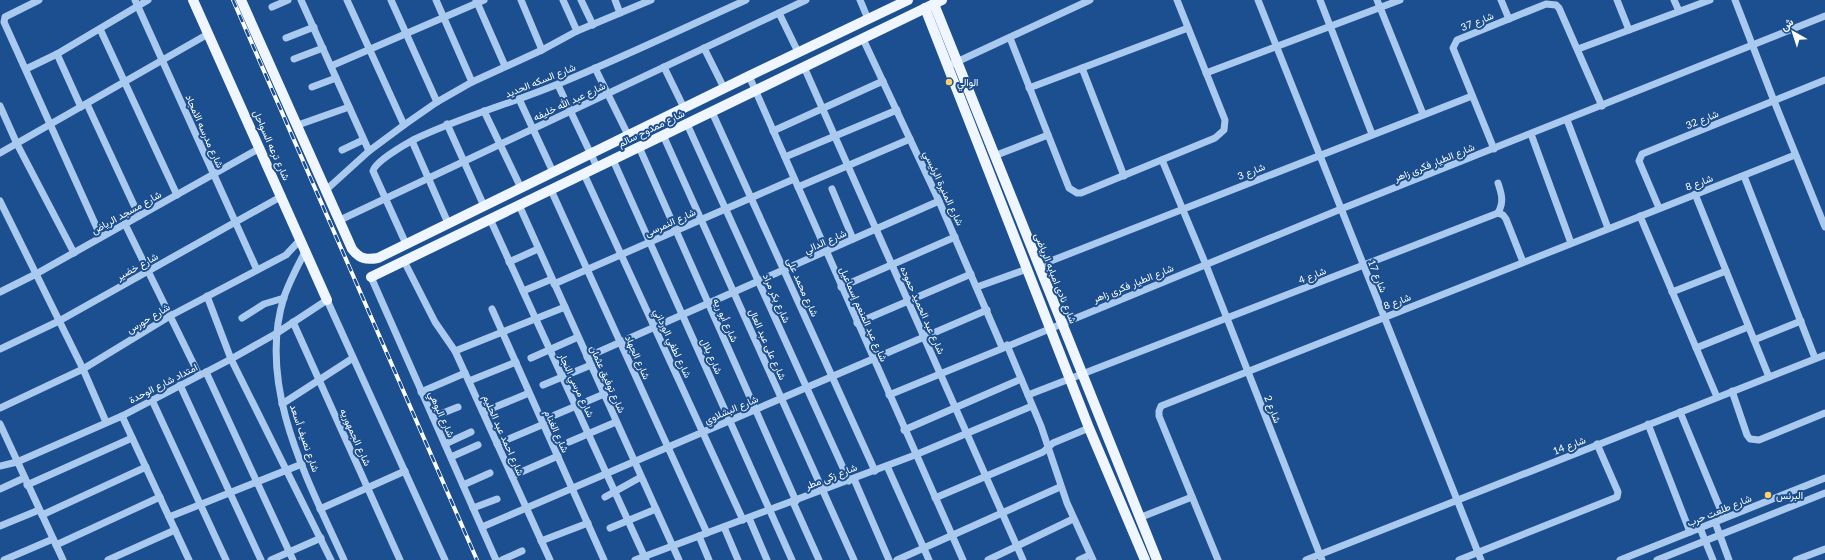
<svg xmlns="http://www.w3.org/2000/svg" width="1825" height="560" font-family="Lato,Vazirmatn,sans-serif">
<rect width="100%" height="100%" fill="#1b4f8f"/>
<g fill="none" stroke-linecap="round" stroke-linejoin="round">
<g stroke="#a9c9ee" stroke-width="7">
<polyline points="39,0 5,17 4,22 101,237"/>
<polyline points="135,0 257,270"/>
<polyline points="301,0 369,151"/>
<polyline points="347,0 404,125"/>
<polyline points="391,0 437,102"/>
<polyline points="436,0 472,82"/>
<polyline points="476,0 505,66"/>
<polyline points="521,0 542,50"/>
<polyline points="563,0 577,31"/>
<polyline points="581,0 593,25"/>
<polyline points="615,0 620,13"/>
<polyline points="860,0 868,19"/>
<polyline points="1258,0 1481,560"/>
<polyline points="1320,0 1372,134"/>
<polyline points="1377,0 1423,114"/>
<polyline points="1501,0 1509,19"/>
<polyline points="1617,0 1629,30"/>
<polyline points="1674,0 1679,11"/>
<polyline points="1735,0 1774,101 1825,227"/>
<polyline points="272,7 288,0"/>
<polyline points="779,13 798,52"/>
<polyline points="100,29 177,195"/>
<polyline points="286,38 314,27"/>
<polyline points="1010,38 1069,188 1077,193 1081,193 1215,138 1224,130 1225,120 1177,0"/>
<polyline points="863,39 939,201 1002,347"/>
<polyline points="704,48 724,88"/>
<polyline points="1578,49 1710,0"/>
<polyline points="57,54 81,107"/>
<polyline points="294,59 323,48"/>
<polyline points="331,66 484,0"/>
<polyline points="948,66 1090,0"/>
<polyline points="664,67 684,108"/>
<polyline points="804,67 1023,560"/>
<polyline points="595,68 628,135"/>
<polyline points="1082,68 1124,176"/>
<polyline points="26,69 57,54 148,0"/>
<polyline points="1206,73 1400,0"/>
<polyline points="749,76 963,560"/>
<polyline points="558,85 597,167"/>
<polyline points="312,87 336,78"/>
<polyline points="1029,88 1188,28"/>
<polyline points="519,99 553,172"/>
<polyline points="87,104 139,216"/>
<polyline points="0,106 17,144 74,253"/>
<polyline points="484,111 521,188"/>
<polyline points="712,112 875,471"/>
<polyline points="1567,120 1608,228"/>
<polyline points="447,124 484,206"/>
<polyline points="687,124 849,481"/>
<polyline points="298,125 349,107"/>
<polyline points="773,131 883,81"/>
<polyline points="1531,134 1571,243"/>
<polyline points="663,135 854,560"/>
<polyline points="412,141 448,223"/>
<polyline points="639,147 796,501"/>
<polyline points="1494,149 1453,48 1457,40 1546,4 1556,5 1559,8 1602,106"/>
<polyline points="342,150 363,140"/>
<polyline points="0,153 208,34"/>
<polyline points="994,156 1048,135"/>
<polyline points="785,157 897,110"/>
<polyline points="613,160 792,560"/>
<polyline points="1162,160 1206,265 1322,560"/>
<polyline points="584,174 743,520"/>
<polyline points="1744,176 1815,358"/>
<polyline points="798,187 910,139"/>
<polyline points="832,189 853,239"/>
<polyline points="326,190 369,151 404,125 437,102 472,82 542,50 577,31 651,0"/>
<polyline points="551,190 707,533"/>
<polyline points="1695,194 1769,377"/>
<polyline points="0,201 83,369 106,422"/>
<polyline points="519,205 679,560"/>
<polyline points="1659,208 1639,161 1642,154 1825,80"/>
<path d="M1498,213C1504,202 1502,195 1498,183"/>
<polyline points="1640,216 1717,397"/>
<polyline points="490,219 646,560"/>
<polyline points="340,220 806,0"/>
<polyline points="125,224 199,375"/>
<path d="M406,244L373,171C375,162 404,145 413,140C460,117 510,104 558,84C621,58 684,28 746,0"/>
<path d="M306,250C298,265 290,280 284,297C256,387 308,480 344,560"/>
<polyline points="404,261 435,322 455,351 550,560"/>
<polyline points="509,262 538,249"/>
<polyline points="1038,266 1472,96"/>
<polyline points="371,277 496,560"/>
<polyline points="554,284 794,179"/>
<polyline points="841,287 955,237"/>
<polyline points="977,287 1027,269"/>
<polyline points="523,291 552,279"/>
<polyline points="0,292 36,274 260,148"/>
<polyline points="1672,292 1726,271"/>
<polyline points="207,296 231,359 331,560"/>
<polyline points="492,309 604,560"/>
<polyline points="242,318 264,304 284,298"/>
<polyline points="293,322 400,560"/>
<polyline points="857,323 971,274"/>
<polyline points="1754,340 1801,321"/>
<polyline points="1007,345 1041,426 1067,503 1093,560"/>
<polyline points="1696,348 1748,327"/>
<polyline points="0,349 59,321 282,196"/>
<polyline points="455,351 565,307"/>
<polyline points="587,357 939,201"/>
<polyline points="531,358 578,337"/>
<polyline points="206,372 293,560"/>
<polyline points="469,381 516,362"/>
<polyline points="180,385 261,560"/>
<polyline points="543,385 591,365"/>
<polyline points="1732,391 1747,435 1750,439 1759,440 1825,413"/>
<polyline points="421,392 465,373"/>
<polyline points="889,395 1341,209 1825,16"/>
<polyline points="1028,395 1498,213 1503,215 1506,219 1523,262"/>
<polyline points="152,400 226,560"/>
<polyline points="282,404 353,358"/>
<polyline points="0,408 83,369 170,316 286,255 301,239"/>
<polyline points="483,412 529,393"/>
<polyline points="1680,412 1724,518"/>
<polyline points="555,415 604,394"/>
<polyline points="122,416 189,560"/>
<polyline points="433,417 458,407"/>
<polyline points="0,424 63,560"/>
<polyline points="1648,424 1690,532"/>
<polyline points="904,430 1021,379"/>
<polyline points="569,442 616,422"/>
<polyline points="445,444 471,432"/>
<polyline points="497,444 544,424"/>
<polyline points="451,457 478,445"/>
<polyline points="0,466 17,462 122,416 231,359 277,333 327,300 445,560"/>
<polyline points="887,466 929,560"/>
<polyline points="512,476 558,456"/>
<polyline points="854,479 889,560"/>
<polyline points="27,485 132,438"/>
<polyline points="463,485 490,473"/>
<polyline points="0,489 24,478"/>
<polyline points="605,497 641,477"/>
<polyline points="935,498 1043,452 1053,443 1089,428"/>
<polyline points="793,502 819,560"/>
<polyline points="473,508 497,499"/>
<polyline points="320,509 405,471"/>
<polyline points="42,515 146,467"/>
<polyline points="169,517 302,464"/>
<polyline points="749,518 767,560"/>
<polyline points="1139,518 1192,497"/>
<polyline points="1715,522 1729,560"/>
<polyline points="0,526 39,510"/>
<polyline points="482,527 987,310"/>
<polyline points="724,527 738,560"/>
<polyline points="610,528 656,509"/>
<polyline points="1700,528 1713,560"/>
<polyline points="699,536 709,560"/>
<polyline points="541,541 588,523"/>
<polyline points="56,545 160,497"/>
<polyline points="4,560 53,539"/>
<polyline points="108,560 175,530"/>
<polyline points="271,560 321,538"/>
<polyline points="502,560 522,551"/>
<polyline points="635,560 915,455 1032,406"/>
<polyline points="897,560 1060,487"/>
<polyline points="988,560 1073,519"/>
<polyline points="1079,560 1090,555"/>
<polyline points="1218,560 1159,416 1159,411 1161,406 1795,155"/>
<polyline points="1306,560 1825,355"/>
<polyline points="1459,560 1617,497 1618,492 1597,444"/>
<polyline points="1620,560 1825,478"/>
<polyline points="1657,560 1825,493"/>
<polyline points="1796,560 1825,549"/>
</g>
<g stroke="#f0f6ff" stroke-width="10">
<polyline points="193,0 327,300"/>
<path d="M241,0L352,249C360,259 366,260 378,258L749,76L908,0"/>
<polyline points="934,4 1157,560"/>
<polyline points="925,8 1089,428 1145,560"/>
<polyline points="371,277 942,0"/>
</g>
<defs>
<polyline id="rail" points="233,0 477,560"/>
</defs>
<use href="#rail" stroke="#fff" stroke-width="4"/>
<use href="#rail" stroke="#1b4f8f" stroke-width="2.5" stroke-dasharray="8" stroke-linecap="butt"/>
</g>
<g fill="#ffd166" stroke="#1b4f8f" stroke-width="1.5">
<circle cx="949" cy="82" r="4"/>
<circle cx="1768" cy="495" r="4"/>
</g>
<g text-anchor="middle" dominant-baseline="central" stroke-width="4" stroke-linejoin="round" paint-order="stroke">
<g font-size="10" fill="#fff" stroke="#1b4f8f">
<text transform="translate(1477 21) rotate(-22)">شارع 37</text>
<text transform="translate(540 80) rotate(-22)">شارع السكه الحديد</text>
<text transform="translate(569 101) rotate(-25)">شارع عبد الله خليفه</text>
<text transform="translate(1702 119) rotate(-22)">شارع 32</text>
<text transform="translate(651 128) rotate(-26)">شارع ممدوح سالم</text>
<text transform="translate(205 131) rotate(66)">شارع مدرسه الامجاد</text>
<text transform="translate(272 145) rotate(66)">شارع ترعه السواحل</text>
<text transform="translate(1434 162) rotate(-22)">شارع الطيار فكرى زاهر</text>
<text transform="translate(1251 171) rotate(-22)">شارع 3</text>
<text transform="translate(1699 182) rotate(-20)">شارع 8</text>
<text transform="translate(944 188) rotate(65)">شارع المنيرة الرئيسي</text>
<text transform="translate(126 212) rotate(-29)">شارع مسجد الرياض</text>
<text transform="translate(670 222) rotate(-24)">شارع النمرسى</text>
<text transform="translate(825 241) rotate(-24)">شارع الدالي</text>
<text transform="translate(137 266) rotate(-29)">شارع خضير</text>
<text transform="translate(1312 275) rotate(-22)">شارع 4</text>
<text transform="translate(1378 276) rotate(68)">شارع 17</text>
<text transform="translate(1056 278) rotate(68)">شارع نادى امبابه الرياضى</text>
<text transform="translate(1133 283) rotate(-22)">شارع الطيار فكرى زاهر</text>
<text transform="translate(803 287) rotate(66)">شارع محمد على</text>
<text transform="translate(777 298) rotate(66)">شارع بكر مراد</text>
<text transform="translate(1397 301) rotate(-21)">شارع 8</text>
<text transform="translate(923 310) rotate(66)">شارع عبد الحميد حموده</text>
<text transform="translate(864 314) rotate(66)">شارع عبد المنعم إسماعيل</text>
<text transform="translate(148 318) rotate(-31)">شارع حورس</text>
<text transform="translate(726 320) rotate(66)">شارع أبو ريه</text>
<text transform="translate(673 343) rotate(65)">شارع لطفي الورداني</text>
<text transform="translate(768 344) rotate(66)">شارع على عبد العال</text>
<text transform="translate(712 356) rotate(66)">شارع بلال</text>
<text transform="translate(638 357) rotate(66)">شارع الجهاد</text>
<text transform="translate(608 379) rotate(66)">شارع توفيق عثمان</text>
<text transform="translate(163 383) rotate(-27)">امتداد شارع الوحدة</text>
<text transform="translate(577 385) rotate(65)">شارع مرسي النجار</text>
<text transform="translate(731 409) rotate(-23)">شارع البشلاوي</text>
<text transform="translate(1273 409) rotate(68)">شارع 2</text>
<text transform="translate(442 414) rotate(66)">شارع البوهي</text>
<text transform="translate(557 431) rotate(66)">شارع الغنام</text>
<text transform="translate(504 435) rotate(66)">شارع احمد عبد الحليم</text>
<text transform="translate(356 437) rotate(66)">شارع الجمهوريه</text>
<text transform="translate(305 438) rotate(71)">شارع نصيف أسعد</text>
<text transform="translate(1569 445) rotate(-21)">شارع 14</text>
<text transform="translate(831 476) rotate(-21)">شارع زكى مطر</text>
<text transform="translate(1719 510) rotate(-22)">شارع طلعت حرب</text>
</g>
<g font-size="10" fill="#fff" stroke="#1b4f8f" text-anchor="start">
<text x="957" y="82">الوالي</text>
<text x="1776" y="495">البرنس</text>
</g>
</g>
<g transform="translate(1793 32) rotate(321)" stroke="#1b4f8f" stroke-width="3" paint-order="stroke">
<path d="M0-3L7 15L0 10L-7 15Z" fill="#ffffff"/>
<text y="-6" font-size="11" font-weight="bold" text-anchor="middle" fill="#ffffff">ش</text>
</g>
</svg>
